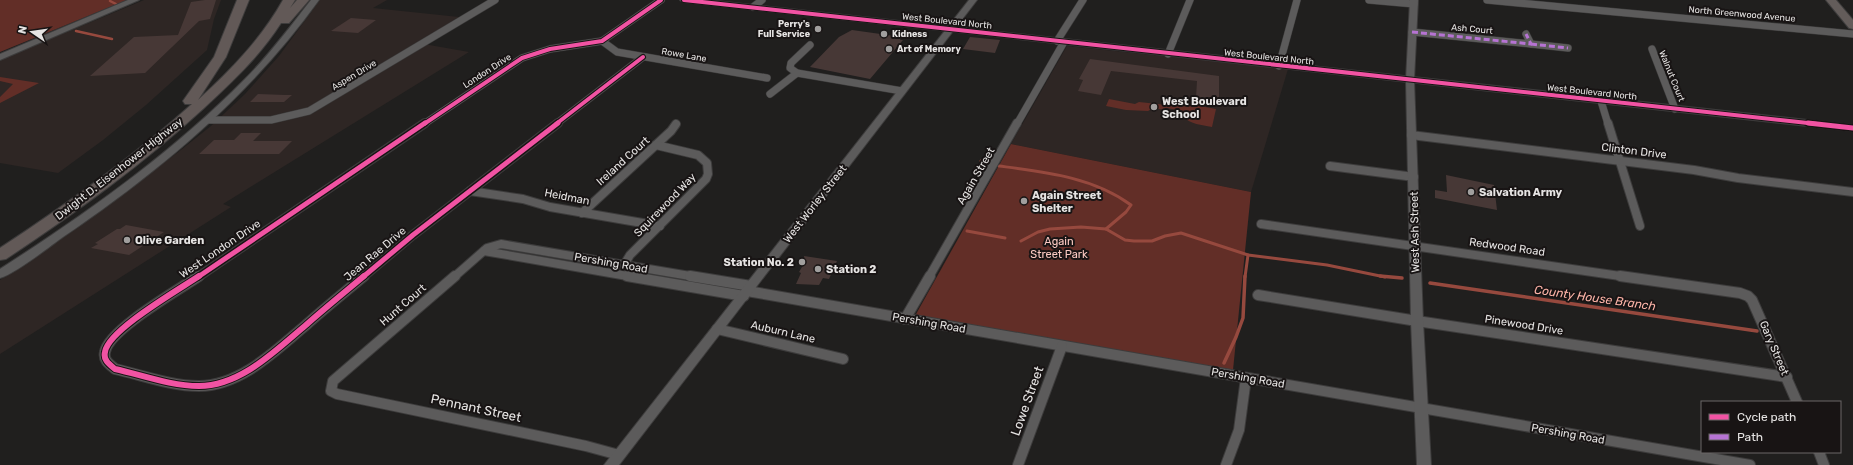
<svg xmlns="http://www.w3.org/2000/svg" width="1853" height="465" font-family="Rubik,sans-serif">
<rect width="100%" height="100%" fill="#201f1e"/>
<g fill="#2e2624">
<polygon points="144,0 221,0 214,19 207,50 146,105 103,140 58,173 0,163 0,60"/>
<polygon points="320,0 387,0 373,8 459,17 418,43 469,52 223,204 231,207 0,354 0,280 70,233 177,153 211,126 245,94 279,56"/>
<polygon points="1067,46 1288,69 1251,192 1011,144"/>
</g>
<g fill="#622e27">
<polygon points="0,0 127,0 0,52"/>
<polygon points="0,77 39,83 0,103 0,97 13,84 0,81"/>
<path d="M1109,99L1135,104L1139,102L1167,105L1169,100L1216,109L1212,127C1201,125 1191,124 1183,117L1184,111L1166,108L1165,110L1153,108L1148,111L1126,110L1106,106Z"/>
<polygon points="1011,144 1251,192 1233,370 915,316"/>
</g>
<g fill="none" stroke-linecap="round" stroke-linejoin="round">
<g stroke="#96493e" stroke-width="2.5">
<polyline points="110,1 116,4"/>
<polyline points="76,31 112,39"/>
</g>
<g stroke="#96493e" stroke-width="3">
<polyline points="981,161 987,164"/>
<path d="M999,166C1045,172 1093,177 1131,205L1126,212L1106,229"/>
<polyline points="967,231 1005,238"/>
<polyline points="1021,241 1038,232 1050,229 1081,227 1106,229 1125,240 1134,241 1152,241 1165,236 1181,233 1248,255"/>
<polyline points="1245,277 1248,255 1327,265 1385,277"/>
</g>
<g stroke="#96493e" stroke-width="3.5">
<polyline points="1380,276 1402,278"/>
<polyline points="1430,283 1757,331"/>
<polyline points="1224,363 1236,337 1243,318 1245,276"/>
</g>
</g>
<g fill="#473836">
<polygon points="205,0 216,0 210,19 199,21 145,73 90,76 134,37 178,35 191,2"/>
<polygon points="351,18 376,20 358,33 331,31"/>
<polygon points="852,30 902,37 900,40 903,40 870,79 810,67 839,37"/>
<polygon points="970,37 1000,40 995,53 963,49"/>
<polygon points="1090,59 1219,76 1219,101 1196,98 1197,81 1111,71 1101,95 1078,91 1083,80 1079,79"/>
<polygon points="258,94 285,95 292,95 284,102 250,102"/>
<polygon points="241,133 261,133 253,141 292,141 279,154 199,154 214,140 234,140"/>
<polygon points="1446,175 1494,185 1497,210 1435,198 1435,190 1447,192"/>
<polygon points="126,225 164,232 129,255 91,248 98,244 95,243 117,229 120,229"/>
<polygon points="804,256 837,261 829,279 823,278 819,285 796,284 801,273 799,272 805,262"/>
</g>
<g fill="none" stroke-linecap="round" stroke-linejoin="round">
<defs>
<g id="minor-far2">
<polyline points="1369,0 1414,4"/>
<polyline points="1487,0 1853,34"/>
<polyline points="753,7 762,0"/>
<polyline points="1412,32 1531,44 1526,34"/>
<polyline points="602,41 617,52 767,78"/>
<polyline points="1057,41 1083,0"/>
<polyline points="1531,44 1568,48"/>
<polyline points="1652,49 1675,109"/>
<polyline points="1168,54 1190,0"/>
<polyline points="1279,66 1297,0"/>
<polyline points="797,73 902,91"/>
<polyline points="770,94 797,73 790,68 791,63 810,45"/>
<polyline points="1601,101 1608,124"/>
<polyline points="209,120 271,120 309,111 495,0"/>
<polyline points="424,124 522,58 550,49 602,41 661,0"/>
<polyline points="556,124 643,57"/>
<polyline points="1017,124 1064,42"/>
</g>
<g id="minor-far1">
<polyline points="1608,123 1640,226"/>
<polyline points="1411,135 1694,170 1738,178 1853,192"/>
<polyline points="1330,166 1414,177"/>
<polyline points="470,191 523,199 550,207 660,226"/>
<polyline points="582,213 671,131 676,124"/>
<polyline points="1261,224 1627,277"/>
<polyline points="484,251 633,277"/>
<polyline points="624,265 630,255 706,179 708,174 707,163 698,155 656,145"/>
<polyline points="198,277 425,123"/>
<polyline points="363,277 413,235 558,123"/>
<polyline points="454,277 487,248 501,244 696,277"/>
<polyline points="929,277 1017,123"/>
</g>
<g id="minor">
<path d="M199,276C180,289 108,330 105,352C103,360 109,364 115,369C142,375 171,386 199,386C241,386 276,350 306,325C325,308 345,292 364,276"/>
<polyline points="455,276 333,381 331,391 337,394 586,446 619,455"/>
<polyline points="627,276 744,296"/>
<polyline points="690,276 751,286"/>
<polyline points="1620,276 1740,293 1748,296 1752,300 1797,402"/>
<polyline points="747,291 1750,465"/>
<polyline points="1258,295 1417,321 1787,377"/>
<polyline points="905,319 930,276"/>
<polyline points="717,329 843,359"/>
<polyline points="1819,452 1824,465"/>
<polyline points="1018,465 1062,346"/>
<polyline points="1226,465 1239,430 1246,378"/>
</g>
<g id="tertiary">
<path d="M311,0H319C250,96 160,171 63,237C49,247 15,274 0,278V269C87,213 172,153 245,79C269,55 290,27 311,0Z"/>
<polygon points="969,0 977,0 619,465 604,465"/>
<polygon points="1410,0 1418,0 1414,80 1423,321 1431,465 1417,465 1411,321 1406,80"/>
</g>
<g id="secondary">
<polygon points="128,0 139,0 0,60 0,54"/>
<polygon points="680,0 707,0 1853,125 1853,131 684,2"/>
</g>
<polygon id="primary" points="1826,0 1836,0 1853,20 1853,29 1849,28"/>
<path id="motorway" d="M237,0H249L226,57L198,100C231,70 261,39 283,0H295L290,8L297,0H309L289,23H281C260,56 232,82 204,108C142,165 75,213 6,259L0,260V248C67,204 132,158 192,104H185L183,101L214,57Z"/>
</defs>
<use href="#minor-far2" stroke="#3d3c3c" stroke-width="8"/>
<use href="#minor-far1" stroke="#3d3c3c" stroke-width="10"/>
<use href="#minor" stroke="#3d3c3c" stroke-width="12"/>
<use href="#tertiary" stroke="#3d3c3c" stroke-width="2"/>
<use href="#secondary" stroke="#3d3c3c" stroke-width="2"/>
<use href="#primary" stroke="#3d3c3c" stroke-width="2"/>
<use href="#motorway" stroke="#3d3c3c" stroke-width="2"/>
<use href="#minor-far2" stroke="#5c5b5b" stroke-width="7"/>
<use href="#minor-far1" stroke="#5c5b5b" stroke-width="8"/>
<use href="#minor" stroke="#5c5b5b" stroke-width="10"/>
<use href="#tertiary" fill="#5c5b5b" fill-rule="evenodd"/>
<use href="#secondary" fill="#5c5b5b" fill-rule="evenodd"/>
<use href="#primary" fill="#635c5a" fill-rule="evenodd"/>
<use href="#motorway" fill="#625957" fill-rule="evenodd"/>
<g stroke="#b673d3" stroke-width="3" stroke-dasharray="6 3" stroke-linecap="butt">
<polyline points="1412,32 1531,44 1526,34"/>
<polyline points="1531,44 1568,48"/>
</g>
<defs>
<g id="cycleway-far2">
<polyline points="684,0 1817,124"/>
<polyline points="424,124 522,58 550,49 602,41 661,0"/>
<polyline points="556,124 643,57"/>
</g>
<g id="cycleway-far1">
<polyline points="1808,123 1853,128"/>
<polyline points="198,277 425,123"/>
<polyline points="363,277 413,235 558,123"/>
</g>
<path id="cycleway" d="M199,276C180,289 108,330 105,352C103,360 109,364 115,369C142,375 171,386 199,386C241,386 276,350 306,325C325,308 345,292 364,276"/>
</defs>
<use href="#cycleway-far2" stroke="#181414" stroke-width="6"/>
<use href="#cycleway-far1" stroke="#181414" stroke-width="8"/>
<use href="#cycleway" stroke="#181414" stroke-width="8"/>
<use href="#cycleway-far2" stroke="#f153a3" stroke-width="4"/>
<use href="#cycleway-far1" stroke="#f153a3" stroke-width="5"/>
<use href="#cycleway" stroke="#f153a3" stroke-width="6"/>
</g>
<g fill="#a19f9e" stroke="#181414" stroke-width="1.5">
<circle cx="818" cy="29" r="4"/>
<circle cx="884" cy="34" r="4"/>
<circle cx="889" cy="49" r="4"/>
<circle cx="1154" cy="107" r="4"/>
<circle cx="1471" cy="192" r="4"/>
<circle cx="1024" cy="201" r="4"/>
<circle cx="127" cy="240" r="4"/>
<circle cx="802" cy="262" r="4"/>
<circle cx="818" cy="269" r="4"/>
</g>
<g text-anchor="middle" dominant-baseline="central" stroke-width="4" stroke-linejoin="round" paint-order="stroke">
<g font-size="9" fill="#e6e4e3" stroke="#181414">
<text transform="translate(1742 14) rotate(5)">North Greenwood Avenue</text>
<text transform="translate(947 21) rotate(6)">West Boulevard North</text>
<text transform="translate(1472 29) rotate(5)">Ash Court</text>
<text transform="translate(684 55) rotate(10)">Rowe Lane</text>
<text transform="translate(1269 57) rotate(6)">West Boulevard North</text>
<text transform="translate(487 71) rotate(-33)">London Drive</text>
<text transform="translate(354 75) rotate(-31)">Aspen Drive</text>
<text transform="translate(1672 76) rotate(68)">Walnut Court</text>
<text transform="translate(1592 92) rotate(6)">West Boulevard North</text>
</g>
<g font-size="9" font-weight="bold" fill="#e6e4e3" stroke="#181414" text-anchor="start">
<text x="810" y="24" text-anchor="end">Perry's<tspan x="810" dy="10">Full Service</tspan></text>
<text x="892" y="34">Kidness</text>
<text x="897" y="49">Art of Memory</text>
</g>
<g font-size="11" font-weight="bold" fill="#e6e4e3" stroke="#181414" text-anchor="start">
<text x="1162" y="101">West Boulevard<tspan x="1162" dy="13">School</tspan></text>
<text x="1479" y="192">Salvation Army</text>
<text x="1032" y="195">Again Street<tspan x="1032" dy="13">Shelter</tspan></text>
<text x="135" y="240">Olive Garden</text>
<text x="794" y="262" text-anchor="end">Station No. 2</text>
<text x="826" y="269">Station 2</text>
</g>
<g font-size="11" fill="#e6e4e3" stroke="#181414">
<text transform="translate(1634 151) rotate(7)">Clinton Drive</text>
<text transform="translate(623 161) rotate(-42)">Ireland Court</text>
<text transform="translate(119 169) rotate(-38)">Dwight D. Eisenhower Highway</text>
<text transform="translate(976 176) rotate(-60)">Again Street</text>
<text transform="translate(567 197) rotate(11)">Heidman</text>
<text transform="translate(815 204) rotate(-52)">West Worley Street</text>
<text transform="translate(665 205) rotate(-46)">Squirewood Way</text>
<text transform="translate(1415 232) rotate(-91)">West Ash Street</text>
<text transform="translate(1507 247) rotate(8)">Redwood Road</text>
<text transform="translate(220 249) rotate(-34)">West London Drive</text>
<text transform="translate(375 254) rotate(-40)">Jean Rae Drive</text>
<text transform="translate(611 263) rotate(10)">Pershing Road</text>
<text transform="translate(403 305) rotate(-41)">Hunt Court</text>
<text transform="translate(929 323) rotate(10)">Pershing Road</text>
<text transform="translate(1524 325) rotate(9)">Pinewood Drive</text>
<text transform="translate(783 332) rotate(13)">Auburn Lane</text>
<text transform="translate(1774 348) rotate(67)">Gary Street</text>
<text transform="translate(1248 378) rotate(10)">Pershing Road</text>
<text transform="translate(1568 434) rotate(10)">Pershing Road</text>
</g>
<g font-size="11" fill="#fdcbc3" stroke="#181414">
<text x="1059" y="241">Again<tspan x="1059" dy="13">Street Park</tspan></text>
</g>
<g font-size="12" font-style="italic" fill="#fcb3a7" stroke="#181414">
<text transform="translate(1595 298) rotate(8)">County House Branch</text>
</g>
<g font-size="13" fill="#e6e4e3" stroke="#181414">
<text transform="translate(1027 401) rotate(-70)">Lowe Street</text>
<text transform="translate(476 408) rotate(12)">Pennant Street</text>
</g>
</g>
<rect x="1701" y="401" width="140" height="52" fill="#181414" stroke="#6a6767"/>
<rect x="1709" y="414" width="20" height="6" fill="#f153a3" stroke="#6a6767"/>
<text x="1737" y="421" font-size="12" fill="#e6e4e3">Cycle path</text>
<rect x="1709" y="434" width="20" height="6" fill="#b673d3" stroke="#6a6767"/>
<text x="1737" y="441" font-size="12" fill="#e6e4e3">Path</text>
<g transform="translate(32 32) rotate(283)" stroke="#181414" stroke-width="3" paint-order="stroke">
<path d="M0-3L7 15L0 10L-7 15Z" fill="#e6e4e3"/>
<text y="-6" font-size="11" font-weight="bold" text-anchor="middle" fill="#e6e4e3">N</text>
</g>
</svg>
